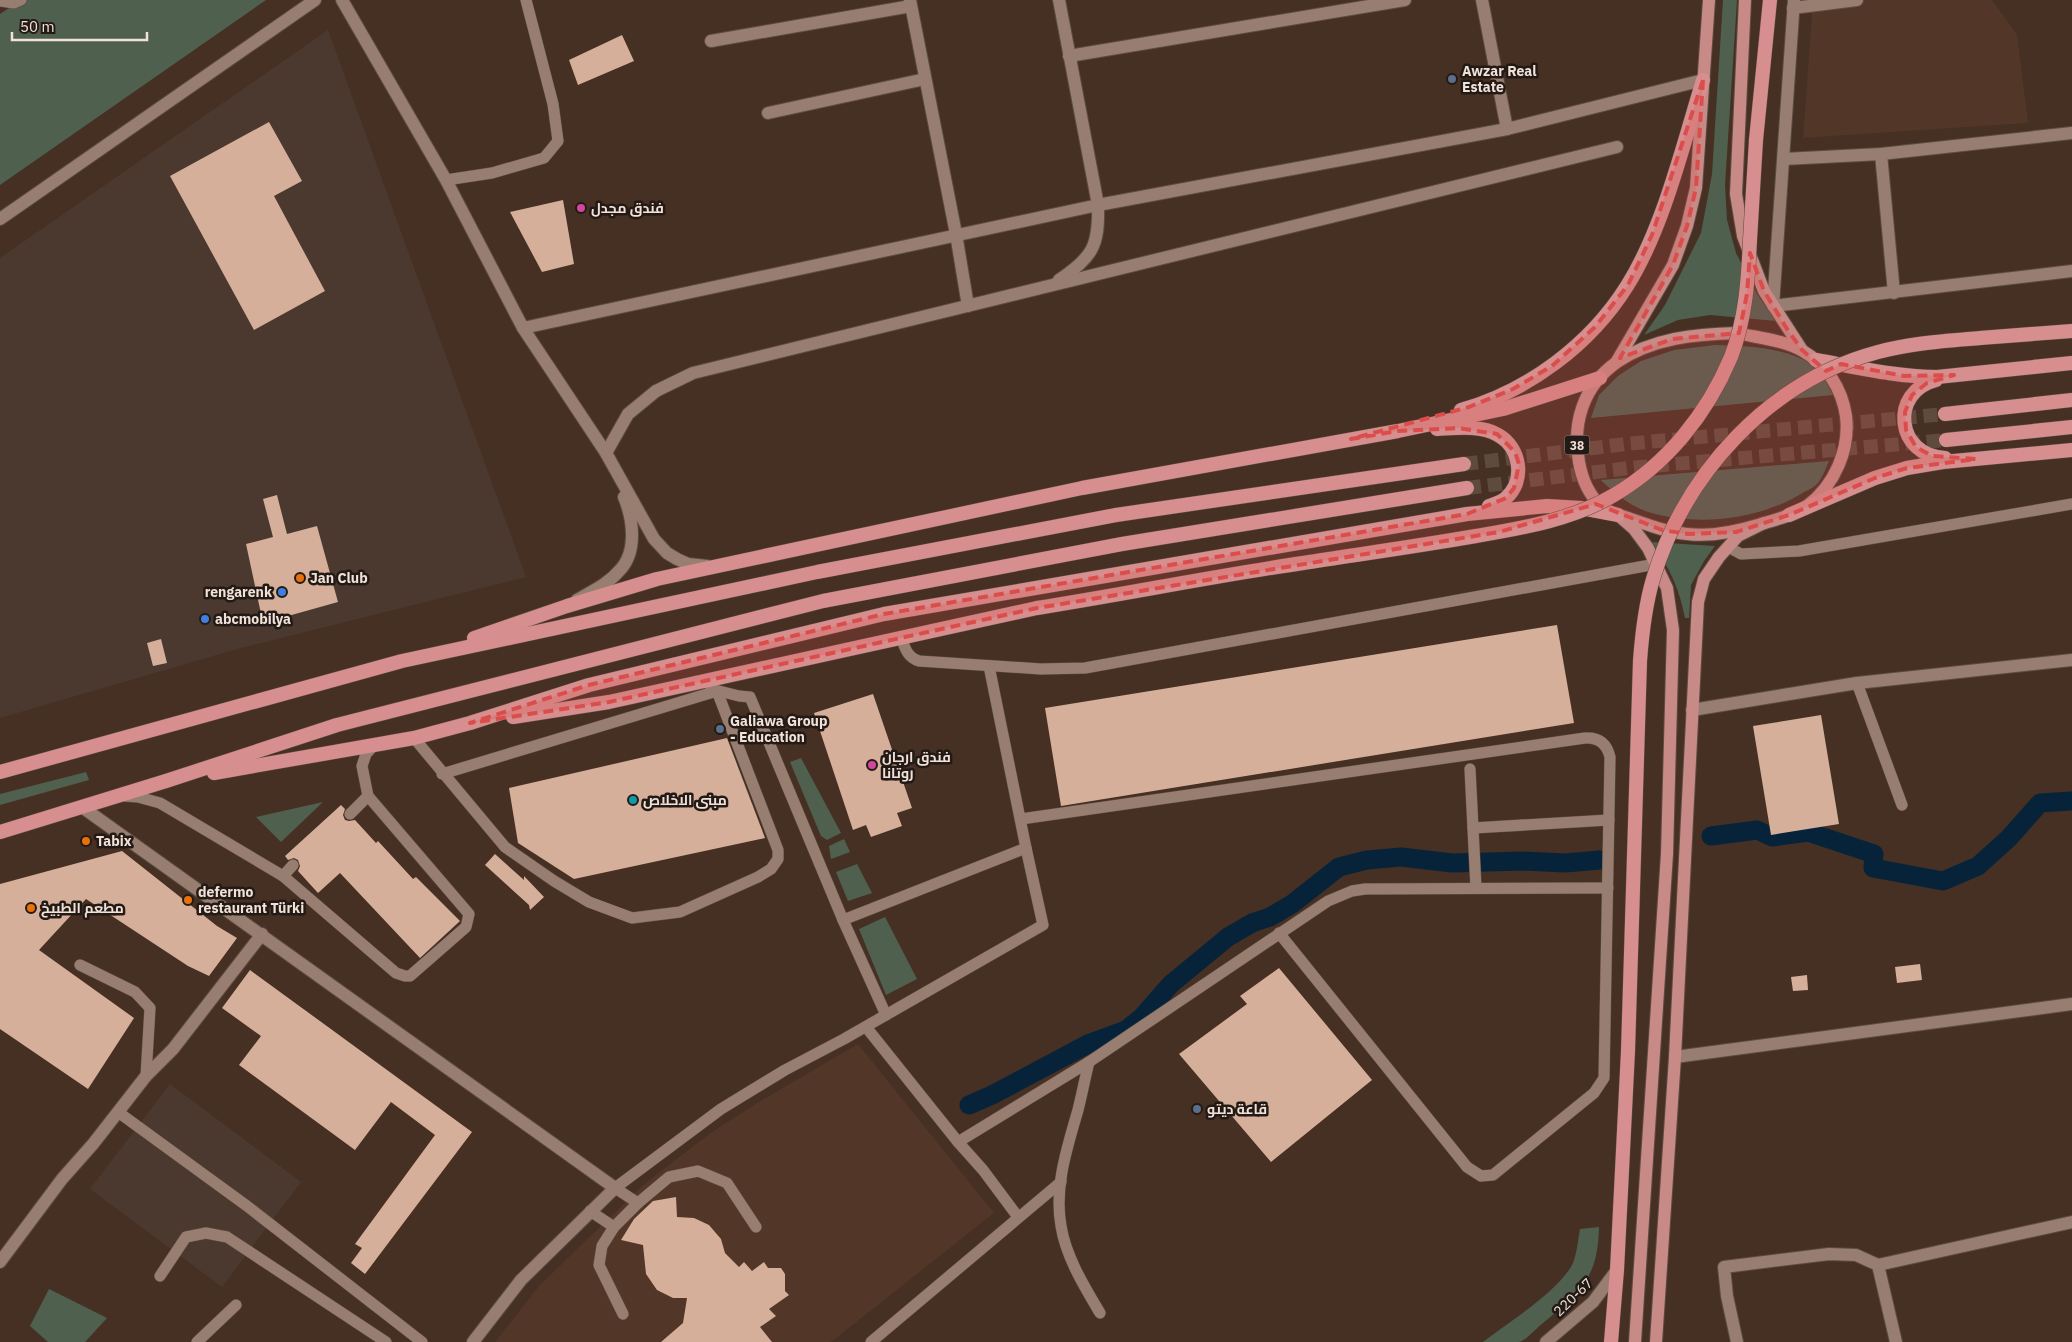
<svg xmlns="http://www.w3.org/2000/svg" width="2072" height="1342" font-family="'IBM Plex Sans',Cairo,sans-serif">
<rect width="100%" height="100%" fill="#453023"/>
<g fill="#4b3930">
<polygon points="328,30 526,577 237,649 0,718 0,258"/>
<polygon points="170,1084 301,1182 222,1287 90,1189"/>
</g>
<g fill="#523627">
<polygon points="1813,0 1992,0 2017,35 2028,123 1803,138"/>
<polygon points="858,1044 994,1213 831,1342 495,1342 539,1286 643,1185 709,1134 762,1100"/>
</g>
<g fill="#4f604f">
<polygon points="11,0 266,0 0,185 0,14 9,8"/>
<polygon points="1723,0 1737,0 1725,185 1727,220 1736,253 1757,294 1776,321 1710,315 1678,320 1644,335 1665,305 1701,233 1712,174"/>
<path d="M1715,345C1746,346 1788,347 1814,366C1823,372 1828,386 1833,395L1591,418L1599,395L1618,376L1641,361L1674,350Z"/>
<path d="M1829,461C1826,468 1822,479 1817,484C1813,488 1808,490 1804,492C1762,519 1703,526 1655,514C1634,509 1616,495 1601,480Z"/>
<path d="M1651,542L1715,546L1704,561L1691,585L1689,618H1685C1679,587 1669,567 1651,542Z"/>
<polygon points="801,758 841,833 827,840 821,836 790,762"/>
<polygon points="86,772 89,780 0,805 0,794"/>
<polygon points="323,802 281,842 256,817"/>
<polygon points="844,839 850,852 831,859 829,846"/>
<polygon points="857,864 872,893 848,901 836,872"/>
<polygon points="885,917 917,979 886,995 859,929"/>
<path d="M1599,1227C1598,1278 1581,1292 1543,1323C1536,1328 1527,1340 1519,1342C1509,1342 1494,1342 1483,1342C1508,1323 1560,1290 1573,1263C1577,1253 1578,1240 1580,1229Z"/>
<polygon points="49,1289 107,1318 85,1342 48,1342 30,1326"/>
</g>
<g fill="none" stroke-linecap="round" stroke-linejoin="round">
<g stroke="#07233a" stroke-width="19">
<polyline points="1711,836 1757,830 1772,837 1808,832 1874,854 1873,868 1943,881 1978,866 2009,838 2040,803 2072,801"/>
<polyline points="969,1105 992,1095 1088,1044 1126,1030 1142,1017 1171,984 1228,937 1252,923 1270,917 1292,904 1339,867 1367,860 1401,857 1452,863 1523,861 1565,863 1600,860"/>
</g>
</g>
<g fill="#d5af99">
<polygon points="622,35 634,61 578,85 569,60"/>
<polygon points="269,122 302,181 274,196 325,291 254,330 170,176"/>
<polygon points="563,200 574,264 542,272 510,212"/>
<polygon points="277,495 287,534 317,526 338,602 263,623 246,544 273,537 263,499"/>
<polygon points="1557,625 1574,723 1061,806 1045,708"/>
<polygon points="161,639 167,663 153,666 147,643"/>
<polygon points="873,694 912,808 897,813 902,826 871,837 866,825 853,830 814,713"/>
<polygon points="1821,715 1839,824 1771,835 1753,726"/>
<polygon points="727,738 765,838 574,879 518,843 509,788"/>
<polygon points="341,805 345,809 343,815 345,820 349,821 355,820 376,843 378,841 413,879 416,877 460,921 420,958 340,873 318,893 298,871 300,866 298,860 294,858 288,860 285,856"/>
<polygon points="122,851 217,926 237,938 209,976 188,966 86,899 39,950 134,1018 88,1089 0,1029 0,884"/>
<polygon points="495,854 524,880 524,876 544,897 530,910 529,905 485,865"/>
<polygon points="1920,964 1922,980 1897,983 1895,967"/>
<polygon points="1279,968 1372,1080 1271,1162 1179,1054 1247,1004 1240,996"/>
<polygon points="250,970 472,1132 365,1274 351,1263 362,1248 355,1244 435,1135 391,1102 355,1150 239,1065 261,1036 222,1008"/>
<polygon points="1807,975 1808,990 1793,991 1791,977"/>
<polygon points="676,1197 677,1217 694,1218 709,1225 721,1239 725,1253 739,1267 744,1262 752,1271 764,1262 768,1268 781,1268 785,1274 785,1291 789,1295 769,1309 776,1316 760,1327 772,1342 661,1342 683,1323 687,1298 673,1298 657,1290 646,1274 643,1245 621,1240 634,1219 653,1201"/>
</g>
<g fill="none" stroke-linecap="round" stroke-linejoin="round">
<g stroke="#5f4b3e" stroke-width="14" stroke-dasharray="14 7" stroke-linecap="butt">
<polyline points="1464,464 1626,444 1945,414"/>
<polyline points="1467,488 1629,468 1946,440"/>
</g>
<defs>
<g id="service">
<polyline points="0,1 14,3 21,0"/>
<polyline points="446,180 492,173 544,158 558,141 553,104 526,0"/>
<polyline points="1728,547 1741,554 1799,551 2072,504"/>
<path d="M901,637C905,648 907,657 919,661L1041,669L1085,668L1656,564"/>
<polyline points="1857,683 1902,805"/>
<polyline points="711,689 739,696 750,697 843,920 886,1015"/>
<polyline points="414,738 505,847 554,881 589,902 632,918 680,912 758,877 771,869 778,859 778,850 717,691 442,774"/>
<polyline points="1470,769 1476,888"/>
<polyline points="124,796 138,797 160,803 283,876 396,973 405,976 410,976 466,927 469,914 368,796 362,766 366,754 374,745"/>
<polyline points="350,814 368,796"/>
<path d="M1021,819L1585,738C1599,737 1607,744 1610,757L1604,1078L1594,1093L1493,1175L1481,1176L1467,1167L1279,933"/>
<polyline points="1473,828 1609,820"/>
<polyline points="283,876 293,865"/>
<polyline points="843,920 1026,848 989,666"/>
<polyline points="80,965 135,992 150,1008 146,1076"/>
<polyline points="866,1027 958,1142 983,1170 1018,1217"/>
<path d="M1089,1062C1085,1078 1082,1094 1078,1110C1067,1148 1054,1187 1061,1226C1066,1257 1084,1286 1100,1313"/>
<polyline points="118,1112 247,1206 422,1342"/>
<polyline points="958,1142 1089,1062 1328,901 1352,891 1365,889 1608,888"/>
<polyline points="638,1203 615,1188 721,1109 785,1070 844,1039 1043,925 1026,848"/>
<polyline points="590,1211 614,1227"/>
<polyline points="160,1276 186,1237 206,1233 227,1237 386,1342"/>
<polyline points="623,1314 599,1265 602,1246 614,1227 638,1203 669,1177 698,1171 727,1183 756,1227"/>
<polyline points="197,1342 236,1305"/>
<polyline points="871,1342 1061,1182"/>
</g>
<g id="pedestrian">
<polyline points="1878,1265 1896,1342"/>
<polyline points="1737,1342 1727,1296 1724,1267 1829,1254 1856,1255 1878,1265 2072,1222"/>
</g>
<g id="minor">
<polyline points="342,0 446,180 523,328 606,453 654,539 667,553 677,559 688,564 707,566"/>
<polyline points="910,0 956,234 968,306"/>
<path d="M1059,0L1098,205C1099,247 1093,256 1059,280"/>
<polyline points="1482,0 1507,129"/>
<polyline points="1794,0 1773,306 2072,271"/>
<polyline points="1793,8 1857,0"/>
<polyline points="711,41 911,6"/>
<polyline points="1069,56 1405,0"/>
<polyline points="768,113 925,79"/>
<polyline points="1881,154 1894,293"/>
<polyline points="1784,159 1881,154 2072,133"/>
<polyline points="0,219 315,0"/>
<polyline points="523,328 1098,205 1507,129 1703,80"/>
<polyline points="606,453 628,414 656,391 693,373 1617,147"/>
<path d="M577,600C592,591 608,584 619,571C638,552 633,519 624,497"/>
<polyline points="1692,710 1857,683 2072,660"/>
<polyline points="82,807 615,1188 521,1280 473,1342"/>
<polyline points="1675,1057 2072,1004"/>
<polyline points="0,1262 62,1179 93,1144 146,1076 173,1049 262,934"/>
</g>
<polyline id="tertiary" points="1546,1342 1593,1302 1617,1270"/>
<g id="primary">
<polyline points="1745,0 1736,194 1743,236 1764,291 1802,350"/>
<path d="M1737,333C1759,338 1784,340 1803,351C1827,365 1842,389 1846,416C1850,449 1835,485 1807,506C1793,516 1774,520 1758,525C1735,532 1711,537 1687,534C1666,532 1648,525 1628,518C1620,515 1607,512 1601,506C1588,494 1582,479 1579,462C1572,423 1583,386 1617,362C1653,338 1695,334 1737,333Z"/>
<polyline points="1617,361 1673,265 1687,226 1696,188 1709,0"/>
<polyline points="1618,515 1634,529 1648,548 1667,588 1673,630 1667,854 1635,1342"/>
<polyline points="1656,1342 1675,1057 1698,602 1704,579 1719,557 1738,536 1764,523"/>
</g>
<g id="trunk">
<polyline points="1756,140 1770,0"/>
<polyline points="1980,338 2072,331"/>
<path d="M1816,360C1856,367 1896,377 1937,377L2072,363"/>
<path d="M1936,380C1889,392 1896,456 1945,458"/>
<path d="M1461,410C1528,391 1590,345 1627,286C1663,229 1683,145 1703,80"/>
<polyline points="1945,414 2072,400"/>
<path d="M1437,429C1456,428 1482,425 1498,435C1520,447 1526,480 1506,498C1502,502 1494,504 1489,506"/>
<polyline points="1946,440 2072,427"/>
<polyline points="1789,515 1875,478 1907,468 1943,462 2072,450"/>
<polyline points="474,638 567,606 657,579 1082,488 1398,431 1503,409 1600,378"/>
<polyline points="513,717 609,702 1037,608"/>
<polyline points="0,772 402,661 817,572 1116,515 1464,464"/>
<polyline points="214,773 414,738 470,723 589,685 884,614 1467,514 1547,506 1581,508 1618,515"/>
<polyline points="0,832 166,781 337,725 823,601 1122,544 1467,488"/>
<polyline points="1611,1342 1617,1270 1628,1051"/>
</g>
</defs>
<use href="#service" stroke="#5e4c41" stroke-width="12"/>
<use href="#pedestrian" stroke="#5e4c41" stroke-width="14"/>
<use href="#minor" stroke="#5e4c41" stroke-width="14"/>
<use href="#tertiary" stroke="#5e4c41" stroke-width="14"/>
<use href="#primary" stroke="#5e4c41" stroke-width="14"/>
<use href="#trunk" stroke="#5e4c41" stroke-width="15"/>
<use href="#service" stroke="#987e70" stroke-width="11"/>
<use href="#pedestrian" stroke="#987e70" stroke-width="12"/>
<use href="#minor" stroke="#987e70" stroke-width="12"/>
<use href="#tertiary" stroke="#987e70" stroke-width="12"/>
<use href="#primary" stroke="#c78a86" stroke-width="12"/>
<use href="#trunk" stroke="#d78e8e" stroke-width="14"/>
<defs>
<g id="trunk-bridge">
<path d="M1037,608C1126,594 1214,576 1303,563C1361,554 1418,546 1476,536C1522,528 1572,520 1614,495C1667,464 1707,414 1731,357C1746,318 1748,280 1750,240C1752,206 1754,173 1756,140"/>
<path d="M1628,1051L1640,661C1642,634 1645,606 1653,579C1685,473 1769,381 1878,352C1911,343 1945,341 1980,338"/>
</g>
</defs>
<use href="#trunk-bridge" stroke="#5e4c41" stroke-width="15" stroke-linecap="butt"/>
<use href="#trunk-bridge" stroke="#d78e8e" stroke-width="14"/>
</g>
<path fill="#db4d4b" fill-opacity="0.2" stroke="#db4d4b" stroke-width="4" stroke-dasharray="10 6" stroke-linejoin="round" d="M1703,80L1696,188L1687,226L1673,265L1620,358L1672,339L1739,333L1747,294L1750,253L1764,291L1787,329L1802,350L1826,371L1841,364L1904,376L1954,375L1927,383L1912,395L1905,412L1906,430L1916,447L1932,456L1976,459L1907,468L1875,478L1789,515L1736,532L1688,534L1662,530L1596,504L1499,532L1037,608L609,702L470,723L589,685L884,614L1467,514L1506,498L1514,488L1519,464L1515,452L1497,434L1458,428L1398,431L1351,439L1469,407L1513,389L1552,366L1595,327L1628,285L1652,235Z"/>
<g fill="#5c6f8a" stroke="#241a15" stroke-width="2">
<circle cx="1452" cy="79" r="5"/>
<circle cx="720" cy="729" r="5"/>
<circle cx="1197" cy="1109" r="5"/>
</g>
<g fill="#d1479c" stroke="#241a15" stroke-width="2">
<circle cx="581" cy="208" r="5"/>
<circle cx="872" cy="765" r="5"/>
</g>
<g fill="#e8710a" stroke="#241a15" stroke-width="2">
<circle cx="300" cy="578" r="5"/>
<circle cx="86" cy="841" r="5"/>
<circle cx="188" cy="900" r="5"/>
<circle cx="31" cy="908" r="5"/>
</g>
<g fill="#3f7fe0" stroke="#241a15" stroke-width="2">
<circle cx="282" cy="592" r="5"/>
<circle cx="205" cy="619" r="5"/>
</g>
<circle fill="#0f9aa8" stroke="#241a15" stroke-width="2" cx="633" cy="800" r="5"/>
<g text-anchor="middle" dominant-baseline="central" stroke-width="5" stroke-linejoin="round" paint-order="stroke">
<rect fill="#241a15" stroke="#b3a59e" stroke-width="1" x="1564.5" y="435.5" width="25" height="19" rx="4"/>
<g font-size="12" font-weight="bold" fill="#f0e1d9">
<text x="1577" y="445">38</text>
</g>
<g font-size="14" font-weight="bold" fill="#f0e1d9" stroke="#241a15" text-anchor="start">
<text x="1462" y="71">Awzar Real<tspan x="1462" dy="16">Estate</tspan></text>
<text x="591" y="208">فندق مجدل</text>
<text x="310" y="578">Jan Club</text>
<text x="272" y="592" text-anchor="end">rengarenk</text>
<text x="215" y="619">abcmobilya</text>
<text x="730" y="721">Galiawa Group<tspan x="730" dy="16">- Education</tspan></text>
<text x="882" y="757">فندق ارجان<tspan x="882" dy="16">روتانا</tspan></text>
<text x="643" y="800">مبنى الاخلاص</text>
<text x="96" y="841">Tabix</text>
<text x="198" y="892">defermo<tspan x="198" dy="16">restaurant Türki</tspan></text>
<text x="41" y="908">مطعم الطبيخ</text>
<text x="1207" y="1109">قاعة ديتو</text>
</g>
<g font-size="14" fill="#f0e1d9" stroke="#241a15">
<text transform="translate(1573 1297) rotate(-44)">220-67</text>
</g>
</g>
<path d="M12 32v8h135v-8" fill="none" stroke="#f0e1d9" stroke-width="2.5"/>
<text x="20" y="32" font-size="15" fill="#f0e1d9" stroke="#241a15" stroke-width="4" paint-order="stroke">50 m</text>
</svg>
